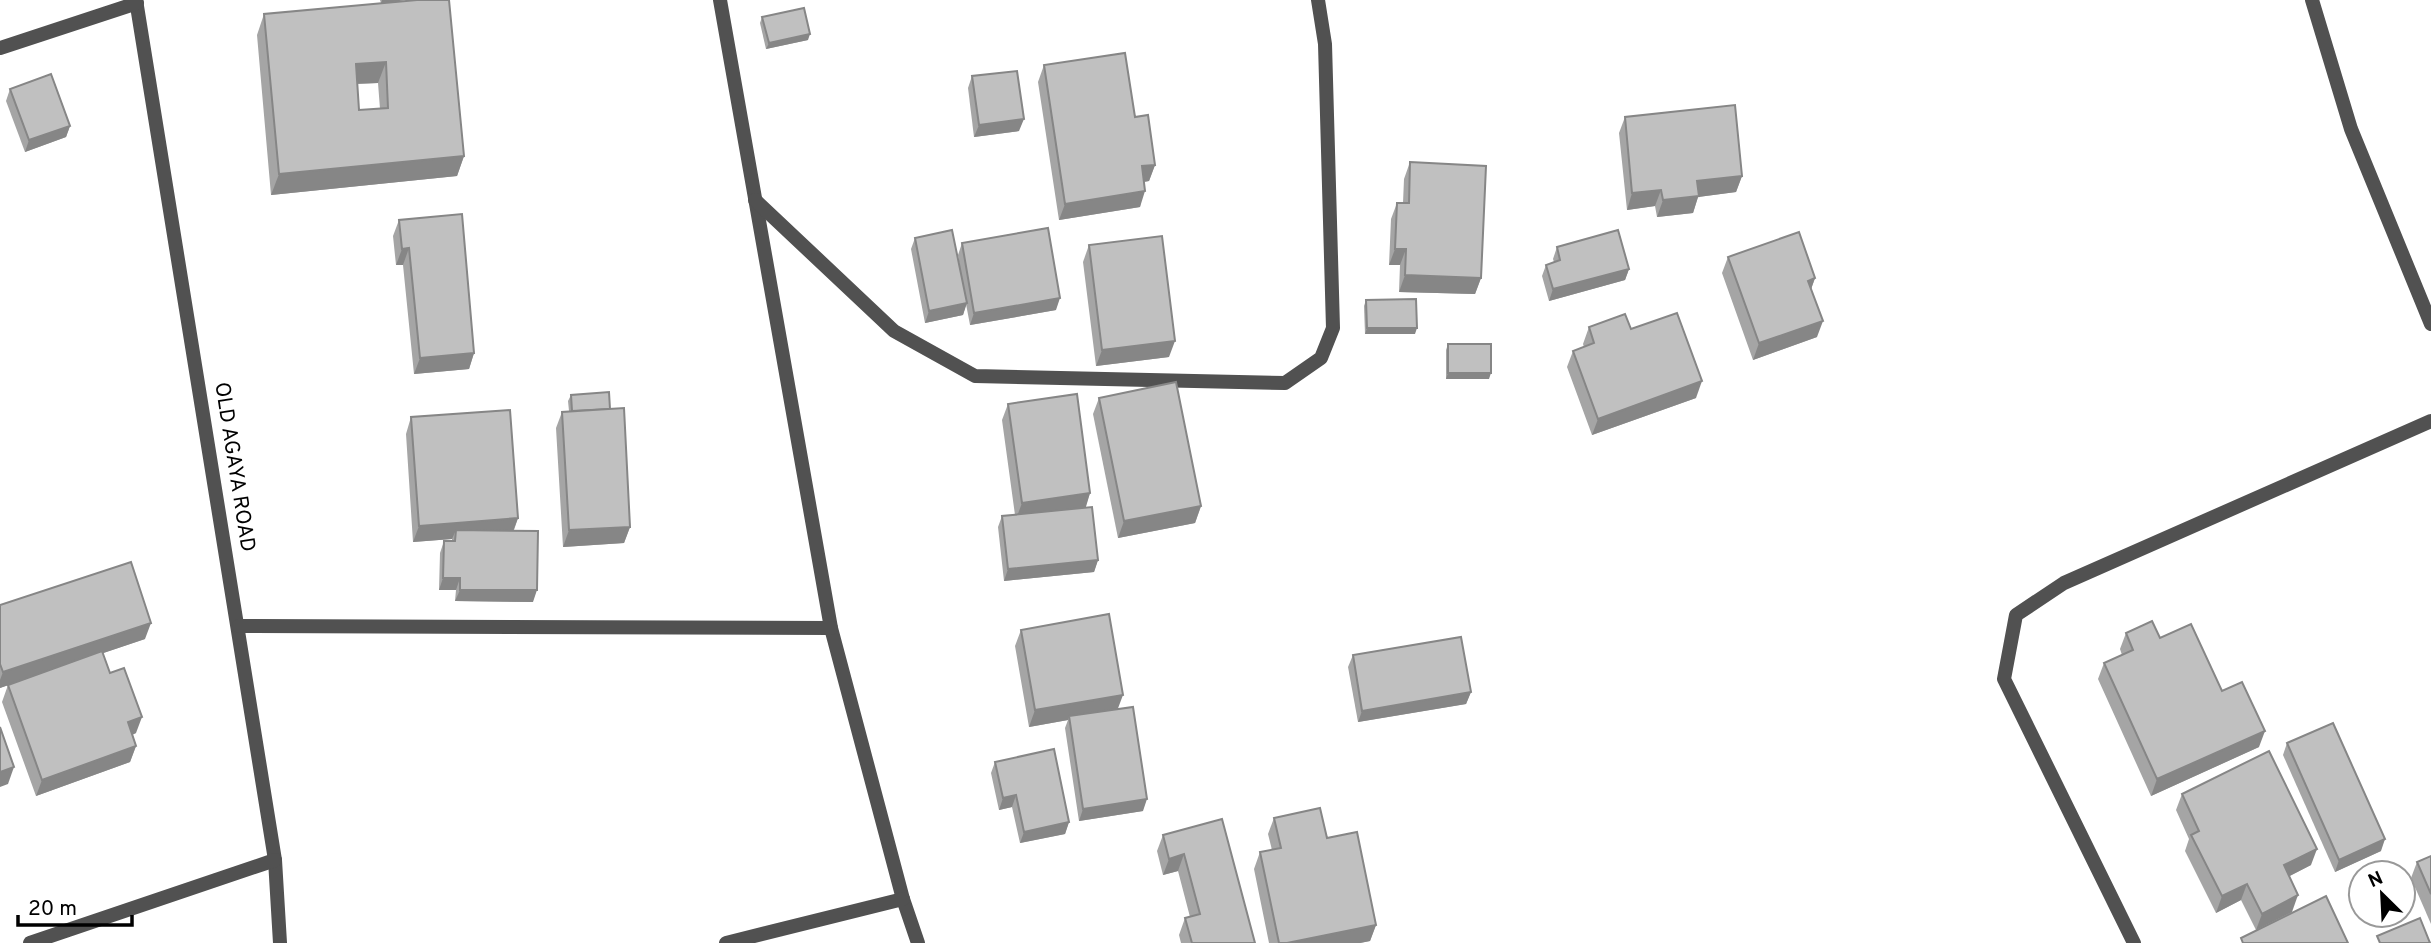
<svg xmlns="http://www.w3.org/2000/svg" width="2431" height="943" font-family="Overpass,sans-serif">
<rect width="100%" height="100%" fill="#fff"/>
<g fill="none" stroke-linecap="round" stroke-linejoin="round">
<g stroke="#515151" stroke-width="14">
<polyline points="136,0 275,860 280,943"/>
<polyline points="720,0 831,628 903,899 918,943"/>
<polyline points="2312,0 2351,129 2431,324"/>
<polyline points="0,48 137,3"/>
<polyline points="755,200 894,331 975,376 1285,383 1321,358 1333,328 1325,44 1318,0"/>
<polyline points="239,626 831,628"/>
<polyline points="30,943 275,860"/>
<polyline points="726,943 903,899"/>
<polyline points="2134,943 2004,679 2016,615 2064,583 2431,421"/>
</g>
</g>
<g fill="#a5a5a5" fill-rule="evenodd">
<path d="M380,0H405L392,2L464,156L457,176L271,195L257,35L264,14L381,3ZM378,83L380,109L359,110L357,84Z"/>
<polygon points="762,17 808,40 766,49 760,23"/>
<polygon points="1044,65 1135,117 1155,165 1149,181 1144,182 1140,207 1059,220 1038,82"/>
<polygon points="972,76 1019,131 974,137 968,88"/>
<polygon points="10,89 70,126 66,137 25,152 6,101"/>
<polygon points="1625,117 1742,176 1736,192 1698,197 1693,213 1657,217 1655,206 1627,210 1619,133"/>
<polygon points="1410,162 1481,278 1475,294 1399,292 1400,265 1389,265 1391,219 1397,203 1403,203 1404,179"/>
<polygon points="399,220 474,353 469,369 414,374 403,265 396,265 393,236"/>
<polygon points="915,238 962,281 958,255 962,243 1056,310 970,325 966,304 963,315 925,323 911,249"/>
<polygon points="1089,245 1169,357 1096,366 1083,262"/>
<polygon points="1557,247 1629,269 1625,280 1549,301 1542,276 1546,265 1554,262 1553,259"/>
<polygon points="1728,257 1815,278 1811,289 1817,337 1753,360 1722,273"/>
<polygon points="1366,300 1415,334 1365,334 1364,306"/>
<polygon points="1589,327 1631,329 1696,398 1592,435 1567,367 1573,351 1584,347 1583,344"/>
<polygon points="1448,344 1489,379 1446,379 1446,350"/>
<polygon points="571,395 610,409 630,527 624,543 563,547 556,428 562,412 569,411 568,401"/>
<polygon points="1099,398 1201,506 1195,523 1118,538 1093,414"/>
<polygon points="1008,404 1090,493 1085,508 1098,560 1094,572 1004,581 998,527 1002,516 1015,515 1002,420"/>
<polygon points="411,417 518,518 514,530 533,602 455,601 456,590 439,590 440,553 444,541 452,541 452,539 413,542 406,434"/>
<polygon points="0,605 145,639 103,653 110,673 136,733 132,735 136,746 130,762 36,796 2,702 8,685 16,682 0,688"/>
<polygon points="1021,630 1118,709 1143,811 1079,821 1065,728 1068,720 1029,727 1015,646"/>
<polygon points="2126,633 2160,638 2222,691 2259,747 2151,796 2098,679 2104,663 2122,655 2120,649"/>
<polygon points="1353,655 1471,692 1466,704 1358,722 1348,667"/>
<polygon points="2287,743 2381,851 2335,872 2283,755"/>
<polygon points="995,762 1069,822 1065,834 1020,843 1012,807 999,810 991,773"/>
<polygon points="2182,794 2311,865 2289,876 2292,912 2256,930 2241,900 2216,913 2185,851 2189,839 2176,810"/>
<polygon points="1274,818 1327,838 1376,925 1370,941 1360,943 1269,943 1254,869 1260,852 1272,850 1268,834"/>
<polygon points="1222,819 1255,943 1181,943 1179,935 1185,918 1190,917 1178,871 1163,875 1157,851 1163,835"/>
<polygon points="2431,856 2431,924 2411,878 2417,862"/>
</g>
<g fill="#868686">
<polygon points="382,0 405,0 381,4"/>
<polygon points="810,34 808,40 766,49 769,43"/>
<polygon points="386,62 378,83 349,84 356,64"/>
<polygon points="1024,119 1019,131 974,137 979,125"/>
<polygon points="70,126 66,137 25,152 29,140"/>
<polygon points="464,156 457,176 271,195 279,174"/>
<polygon points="1155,165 1149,181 1136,183 1142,166"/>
<polygon points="1742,176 1736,192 1698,197 1693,213 1657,217 1663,200 1697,181"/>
<polygon points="1661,190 1655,206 1627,210 1632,193"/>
<polygon points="1145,191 1140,207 1059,220 1065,204"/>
<polygon points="409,248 403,265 396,265 402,249"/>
<polygon points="1395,249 1406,249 1400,265 1389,265"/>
<polygon points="1629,269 1625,280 1549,301 1553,289"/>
<polygon points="1405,275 1481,278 1475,294 1399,292"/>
<polygon points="1815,278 1809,295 1808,281"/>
<polygon points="1060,298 1056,310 970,325 974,313"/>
<polygon points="967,303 963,315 925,323 929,311"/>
<polygon points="1823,321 1817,337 1753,360 1759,343"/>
<polygon points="1367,328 1417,328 1415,334 1365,334"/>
<polygon points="1175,341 1169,357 1096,366 1102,350"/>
<polygon points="474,353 469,369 414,374 420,358"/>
<polygon points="1448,373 1491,373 1489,379 1446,379"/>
<polygon points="1702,381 1696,398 1592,435 1598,419"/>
<polygon points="1090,493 1085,510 1016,519 1022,503"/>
<polygon points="1201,506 1195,523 1118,538 1124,521"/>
<polygon points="518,518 512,534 456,530 452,539 413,542 419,526"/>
<polygon points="630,527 624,543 563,547 569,530"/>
<polygon points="1098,560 1094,572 1004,581 1008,569"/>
<polygon points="443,578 460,578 456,590 439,590"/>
<polygon points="460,590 537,590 533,602 455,601"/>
<polygon points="151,623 145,639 0,688 0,680 3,672"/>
<polygon points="1471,692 1466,704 1358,722 1362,711"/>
<polygon points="1123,695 1117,711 1069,716 1068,720 1029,727 1035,710"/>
<polygon points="142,717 136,733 122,739 128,722"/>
<polygon points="2265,731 2259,747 2151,796 2157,779"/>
<polygon points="136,746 130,762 36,796 42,780"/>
<polygon points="14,767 8,784 0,787 0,772"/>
<polygon points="1016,795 1012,807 999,810 1003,798"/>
<polygon points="1147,799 1143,811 1079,821 1083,809"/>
<polygon points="1069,822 1065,834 1020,843 1024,832"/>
<polygon points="2385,839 2381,851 2335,872 2339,860"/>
<polygon points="2317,849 2311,865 2278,882 2284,865"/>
<polygon points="1184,854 1178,871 1163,875 1169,859"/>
<polygon points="2247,884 2241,900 2216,913 2222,896"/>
<polygon points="2298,895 2292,912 2256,930 2262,914"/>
<polygon points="1376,925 1370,941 1360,943 1287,943"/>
</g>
<g fill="#c0c0c0" stroke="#868686" stroke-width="2" fill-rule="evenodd">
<path d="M417,0H449L464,156L279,174L264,14ZM386,62L388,108L359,110L356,64Z"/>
<polygon points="804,8 810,34 769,43 762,17"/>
<polygon points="1125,53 1135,117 1148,115 1155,165 1142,166 1145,191 1065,204 1044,65"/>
<polygon points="1017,71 1024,119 979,125 972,76"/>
<polygon points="51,74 70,126 29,140 10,89"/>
<polygon points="1735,105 1742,176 1697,181 1699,196 1663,200 1661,190 1632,193 1625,117"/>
<polygon points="1410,162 1486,166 1481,278 1405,275 1406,249 1395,249 1397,203 1409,203"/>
<polygon points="462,214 474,353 420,358 409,248 402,249 399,220"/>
<polygon points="1048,228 1060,298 974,313 962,243"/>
<polygon points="952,230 967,303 929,311 915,238"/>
<polygon points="1618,230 1629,269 1553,289 1546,265 1560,260 1557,247"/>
<polygon points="1799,232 1815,278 1808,281 1823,321 1759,343 1728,257"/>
<polygon points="1162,236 1175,341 1102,350 1089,245"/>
<polygon points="1416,299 1417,328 1367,328 1366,300"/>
<polygon points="1677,313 1702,381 1598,419 1573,351 1594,343 1589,327 1625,314 1631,329"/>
<rect x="1448" y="344" width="43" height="29"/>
<polygon points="1176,382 1201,506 1124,521 1099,398"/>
<polygon points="609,392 610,409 572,411 571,395"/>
<polygon points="1077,394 1090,493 1022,503 1008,404"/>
<polygon points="624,408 630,527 569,530 562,412"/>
<polygon points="510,410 518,518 419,526 411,417"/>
<polygon points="1092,507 1098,560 1008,569 1002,516"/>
<polygon points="456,530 538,531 537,590 460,590 460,578 443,578 444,541 455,541"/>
<polygon points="131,562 151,623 3,672 0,664 0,605"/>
<polygon points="1109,614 1123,695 1035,710 1021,630"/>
<polygon points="2152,621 2160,638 2191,624 2222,691 2242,682 2265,731 2157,779 2104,663 2133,650 2126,633"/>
<polygon points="1461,637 1471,692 1362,711 1353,655"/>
<polygon points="102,651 110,673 124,668 142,717 128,722 136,746 42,780 8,685"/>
<polygon points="1133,707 1147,799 1083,809 1069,716"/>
<polygon points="2333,723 2385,839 2339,860 2287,743"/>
<polygon points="0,727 14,767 0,772"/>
<polygon points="1054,749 1069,822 1024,832 1016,795 1003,798 995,762"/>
<polygon points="2269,751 2317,849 2284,865 2298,895 2262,914 2247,884 2222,896 2191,835 2199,831 2182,794"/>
<polygon points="1320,808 1327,838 1357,832 1376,925 1287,943 1279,943 1260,852 1281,848 1274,818"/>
<polygon points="1222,819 1255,943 1192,943 1185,918 1200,914 1184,854 1169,859 1163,835"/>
<polygon points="2431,856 2431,894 2417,862"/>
<polygon points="2326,896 2348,943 2243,943 2241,938"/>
<polygon points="2420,918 2430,943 2380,943 2377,936"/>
</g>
<g text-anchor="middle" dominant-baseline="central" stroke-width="5" stroke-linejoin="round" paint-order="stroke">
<g font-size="21" fill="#000" stroke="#fff">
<text transform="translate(234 467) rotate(81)">OLD AGAYA ROAD</text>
</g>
</g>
<g transform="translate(2382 894) rotate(336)"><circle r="33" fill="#ffffff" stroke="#999999" stroke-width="2"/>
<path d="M0-5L12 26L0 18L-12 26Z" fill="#000000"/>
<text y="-10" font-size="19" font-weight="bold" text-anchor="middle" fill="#000000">N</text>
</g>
<path d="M18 915v10h114v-10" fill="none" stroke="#000000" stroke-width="3.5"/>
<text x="28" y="915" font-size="21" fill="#000000" stroke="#ffffff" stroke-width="5" paint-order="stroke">20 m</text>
</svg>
